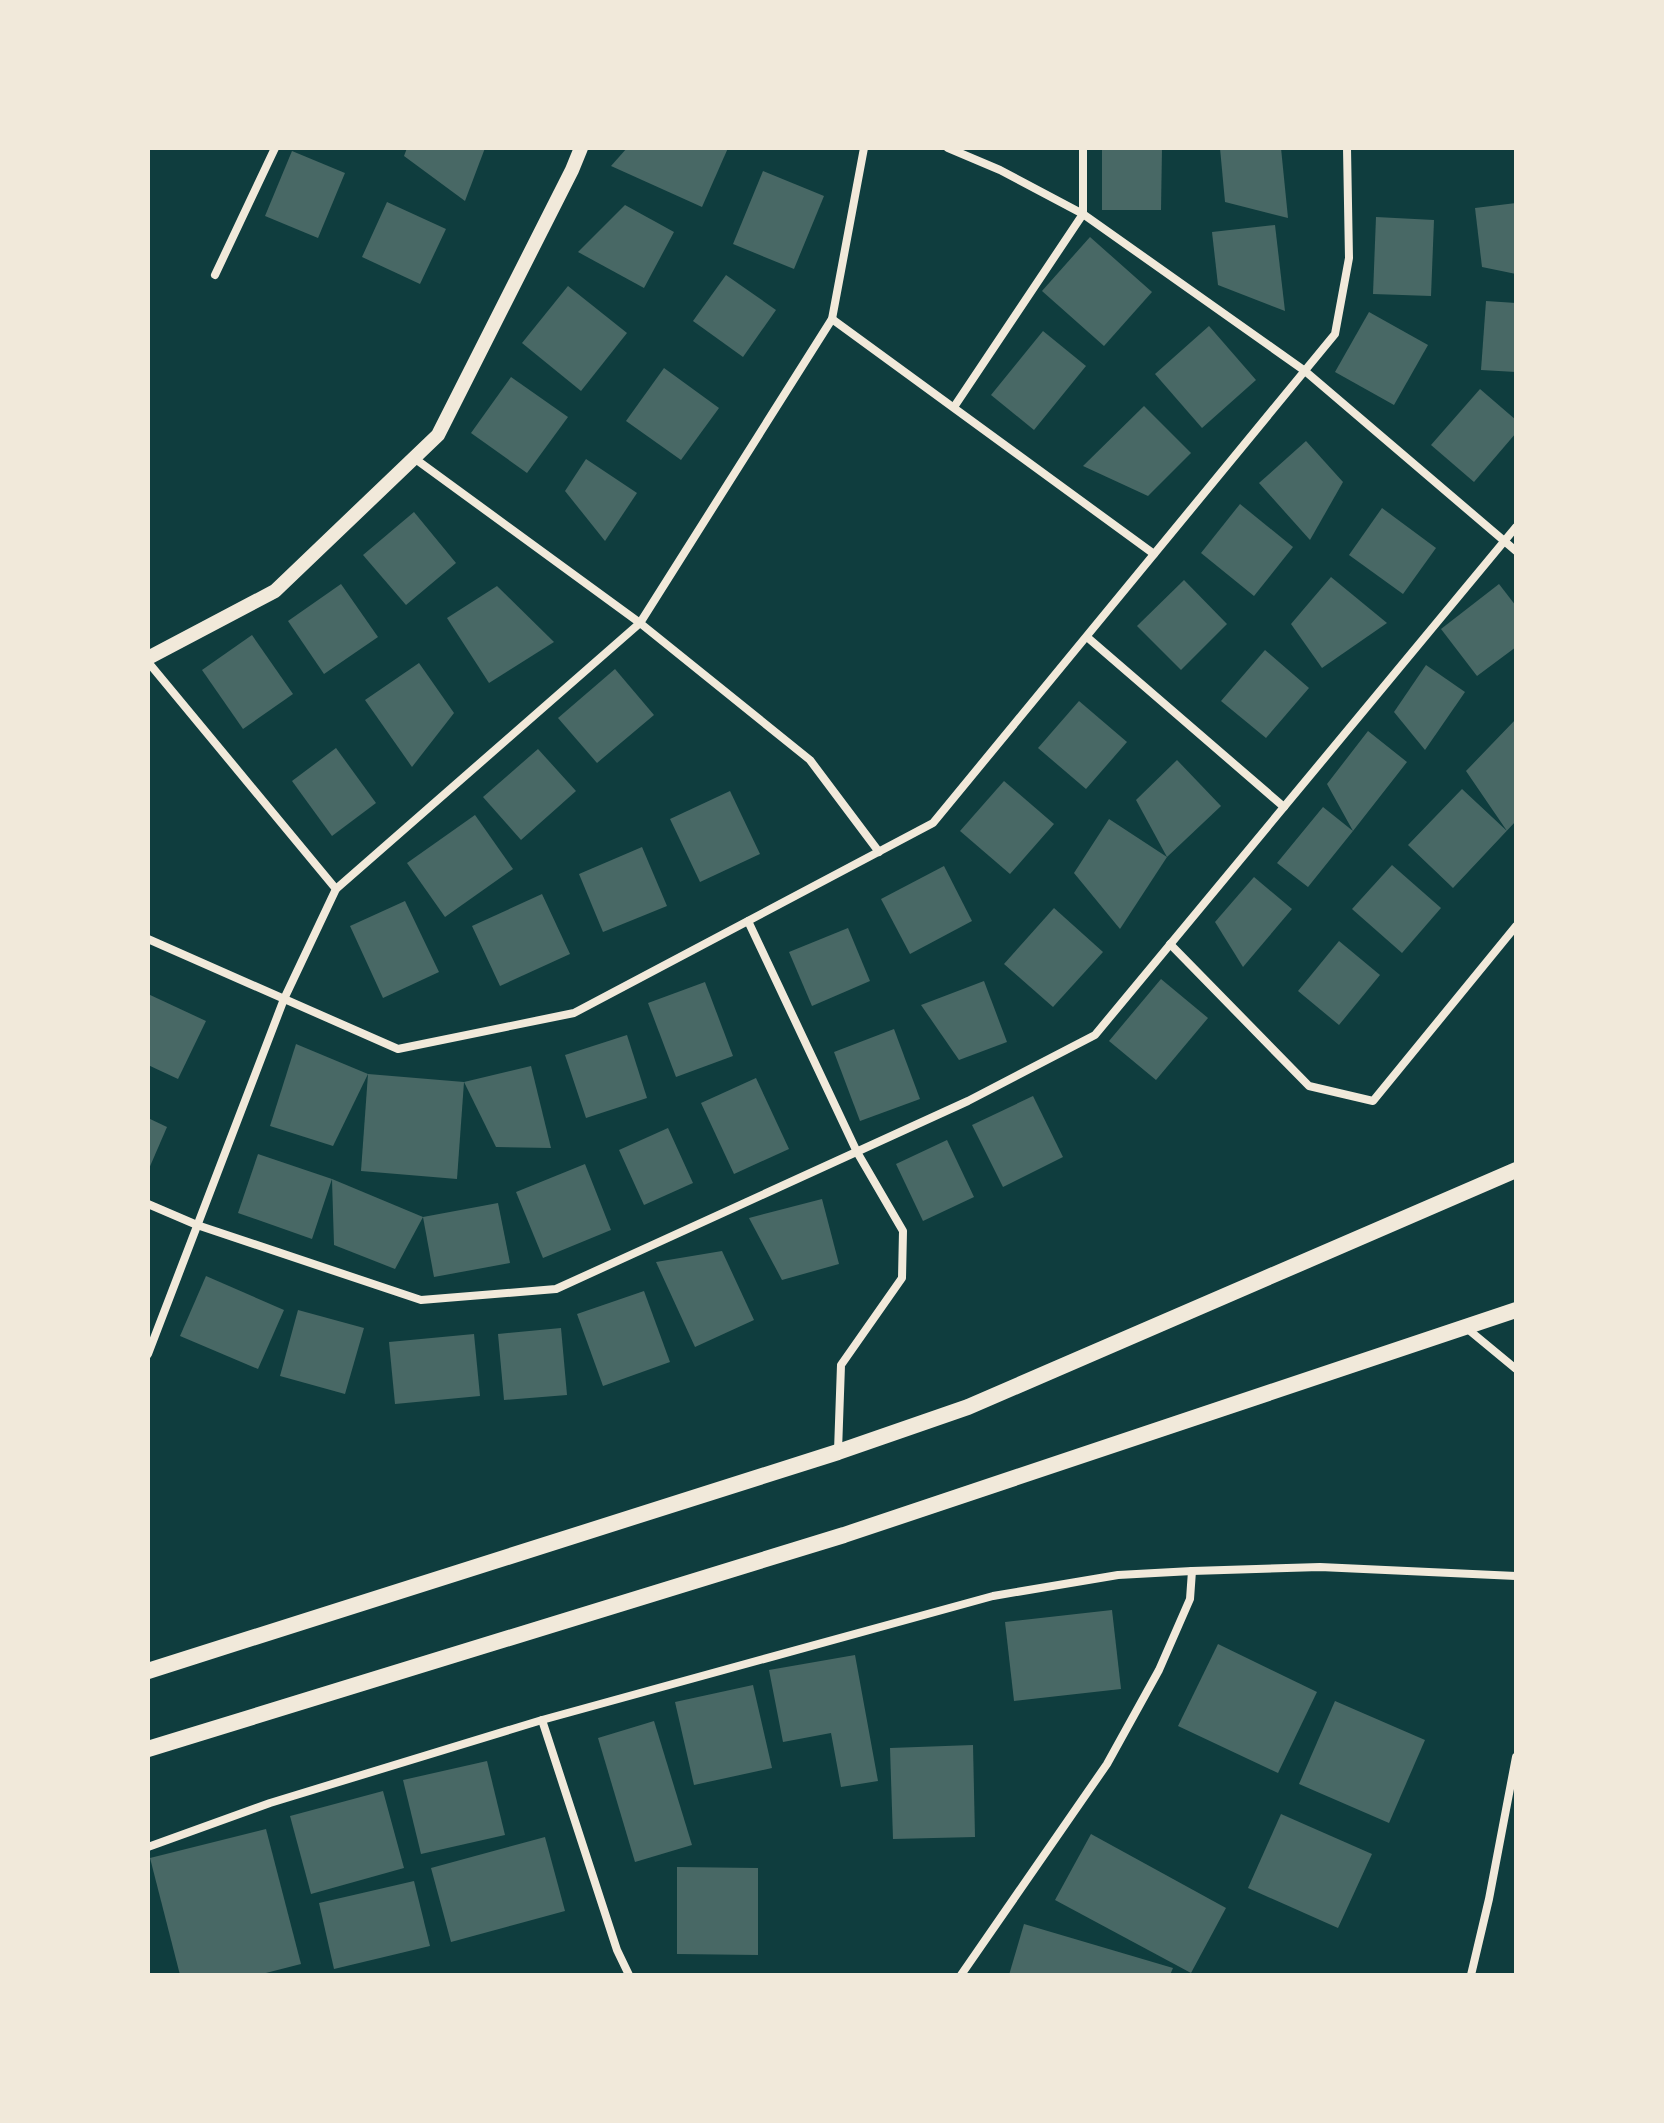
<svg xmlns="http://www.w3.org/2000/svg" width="1664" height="2123" font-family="Montserrat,sans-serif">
<rect width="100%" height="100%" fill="#0f3d3e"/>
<g fill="#486865">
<polygon points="407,148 485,148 465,201 404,156"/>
<polygon points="627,148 728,148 702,207 611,166"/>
<polygon points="1102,148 1162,148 1161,210 1102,210"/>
<polygon points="1220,148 1281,148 1288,218 1225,202"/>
<polygon points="292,151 345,173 318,238 265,216"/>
<polygon points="763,171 824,196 794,269 733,244"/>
<polygon points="387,202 446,229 420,284 362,257"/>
<polygon points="1516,203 1516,274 1482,267 1475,208"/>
<polygon points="625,205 674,232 644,288 578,252"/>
<polygon points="1376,217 1434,220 1431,296 1373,294"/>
<polygon points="1275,225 1285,311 1218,285 1212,232"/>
<polygon points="1090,237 1152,292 1104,346 1042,291"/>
<polygon points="726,275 776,310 743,357 693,321"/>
<polygon points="568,286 627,333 581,391 522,343"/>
<polygon points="1486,301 1516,303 1516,372 1481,370"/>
<polygon points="1369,312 1428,345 1394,405 1335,372"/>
<polygon points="1209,326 1256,380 1202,428 1155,374"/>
<polygon points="1043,331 1086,366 1034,430 991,395"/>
<polygon points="664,368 719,408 681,460 626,421"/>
<polygon points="511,377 568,417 527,473 471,433"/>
<polygon points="1480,389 1516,420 1516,433 1474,482 1431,445"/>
<polygon points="1144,406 1191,453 1148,496 1083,466"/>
<polygon points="1306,441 1343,482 1310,540 1259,483"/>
<polygon points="586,459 637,493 605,541 565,491"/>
<polygon points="1240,504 1293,547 1254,596 1201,553"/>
<polygon points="1382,508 1436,548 1403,594 1349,555"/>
<polygon points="414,512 456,563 406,605 363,555"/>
<polygon points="1331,577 1387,623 1322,668 1291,624"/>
<polygon points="1184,580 1227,624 1181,670 1137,626"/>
<polygon points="341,584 378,637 324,674 288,621"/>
<polygon points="1499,584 1516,606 1516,647 1477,676 1441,629"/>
<polygon points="497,586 554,642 489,683 447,618"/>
<polygon points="252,635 293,694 243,729 202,670"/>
<polygon points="1265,650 1309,688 1266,738 1221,701"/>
<polygon points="419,663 454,713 412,767 365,700"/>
<polygon points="1426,665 1465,692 1425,750 1394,712"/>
<polygon points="615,669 654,715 597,763 558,718"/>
<polygon points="1079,701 1127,742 1086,789 1038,748"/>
<polygon points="1516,719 1516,821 1453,888 1408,845 1462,789 1507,831 1466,771"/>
<polygon points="1368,731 1407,762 1353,831 1308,887 1277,863 1323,807 1353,831 1327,784"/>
<polygon points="336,748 376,803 332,836 292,781"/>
<polygon points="538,749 576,791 521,840 483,797"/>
<polygon points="1177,760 1221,806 1167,857 1136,800"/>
<polygon points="1004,781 1054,824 1010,874 960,831"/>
<polygon points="730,791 760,854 700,882 670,819"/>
<polygon points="475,815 513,869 445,917 407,863"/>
<polygon points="1109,819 1167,857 1120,929 1074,873"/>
<polygon points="642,847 667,906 603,932 579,874"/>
<polygon points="1392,865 1441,908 1402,953 1352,909"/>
<polygon points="944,866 972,921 910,954 881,899"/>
<polygon points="1254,877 1292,909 1243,967 1215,922"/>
<polygon points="542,894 570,954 500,986 472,926"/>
<polygon points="405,901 439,972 383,998 350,926"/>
<polygon points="1054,908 1103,952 1053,1007 1004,964"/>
<polygon points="848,928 870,981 812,1006 789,952"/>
<polygon points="1339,941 1380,975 1339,1025 1298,991"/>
<polygon points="1161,979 1208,1018 1156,1080 1109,1041"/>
<polygon points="984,981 1007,1042 959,1060 921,1005"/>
<polygon points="705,982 733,1056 676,1077 648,1003"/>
<polygon points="148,994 206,1021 178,1079 148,1065"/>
<polygon points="894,1029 920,1099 860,1121 834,1052"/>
<polygon points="627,1035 647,1098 586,1118 565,1055"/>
<polygon points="296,1044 368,1074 333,1146 270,1126"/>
<polygon points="531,1066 551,1148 496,1147 464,1082"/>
<polygon points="368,1074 464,1082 457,1179 361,1171"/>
<polygon points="756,1078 789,1149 734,1174 701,1103"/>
<polygon points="1033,1096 1063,1157 1003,1187 972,1125"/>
<polygon points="148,1118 167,1127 148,1171"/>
<polygon points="668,1128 693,1183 644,1205 619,1150"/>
<polygon points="947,1140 974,1197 923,1221 896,1164"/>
<polygon points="258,1154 332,1179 312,1239 238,1213"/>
<polygon points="585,1164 611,1230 543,1258 516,1192"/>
<polygon points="332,1179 423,1217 395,1269 334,1245"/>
<polygon points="822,1199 839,1264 782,1280 749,1218"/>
<polygon points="498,1203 510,1263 434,1277 423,1217"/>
<polygon points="722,1251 754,1320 695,1347 656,1262"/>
<polygon points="206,1276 284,1310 258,1369 180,1336"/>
<polygon points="644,1291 670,1362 603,1386 577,1314"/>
<polygon points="298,1310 364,1328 345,1394 280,1376"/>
<polygon points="561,1328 567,1395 504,1400 498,1334"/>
<polygon points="474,1334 480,1396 395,1404 389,1342"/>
<polygon points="1112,1610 1121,1689 1014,1701 1005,1622"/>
<polygon points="1218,1644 1317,1692 1278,1773 1178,1726"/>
<polygon points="855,1655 878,1781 841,1787 831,1733 783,1742 769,1670"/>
<polygon points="753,1685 772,1768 694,1785 675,1702"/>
<polygon points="1335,1701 1425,1740 1389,1823 1299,1784"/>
<polygon points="654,1721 692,1845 635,1862 598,1738"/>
<polygon points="973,1745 975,1837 893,1839 890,1748"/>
<polygon points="487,1761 505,1835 421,1854 403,1780"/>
<polygon points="383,1791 404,1868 311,1894 290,1816"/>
<polygon points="1281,1814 1372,1854 1338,1928 1248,1888"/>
<polygon points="266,1829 301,1964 258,1975 180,1975 150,1858"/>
<polygon points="1091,1834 1226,1908 1191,1973 1055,1900"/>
<polygon points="545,1837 565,1911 451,1942 431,1868"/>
<polygon points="677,1867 758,1868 758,1955 677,1954"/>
<polygon points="414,1881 430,1946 334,1969 319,1903"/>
<polygon points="1024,1924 1173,1968 1170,1975 1009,1975"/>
</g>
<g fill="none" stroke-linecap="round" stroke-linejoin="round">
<g stroke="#f1e9da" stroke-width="8">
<polyline points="948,148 1000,170 1083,214 1305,371 1516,551"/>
<polyline points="215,275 275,148"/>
<polyline points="832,319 1154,554"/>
<polyline points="954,407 1083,214 1083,148"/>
<polyline points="414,458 640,623 810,760 879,852"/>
<polyline points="1087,637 1284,807"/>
<polyline points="148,662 336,889"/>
<polyline points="748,921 857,1152 903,1231 902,1278 841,1365 838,1451"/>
<polyline points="148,939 398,1049 574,1013 933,823 1335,334 1349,258 1347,148"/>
<polyline points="1170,944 1309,1086 1373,1101 1516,926"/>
<polyline points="148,1204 197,1225 421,1300 556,1289 968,1101 1095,1035 1516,527"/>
<polyline points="1464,1326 1516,1369"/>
<polyline points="148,1354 284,999 336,889 640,623 832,319 864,148"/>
<polyline points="542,1720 617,1950 629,1975"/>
<polyline points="148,1847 270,1803 542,1720 993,1596 1118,1575 1192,1571 1320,1567 1516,1576"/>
<polyline points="961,1975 1107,1764 1159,1670 1190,1599 1192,1571"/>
<polyline points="1471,1975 1489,1899 1516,1757"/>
</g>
<polyline stroke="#f1e9da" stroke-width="14" points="148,658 275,591 438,435 572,170 581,148"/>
<g stroke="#f1e9da" stroke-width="16">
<polyline points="148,1671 838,1452 968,1407 1516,1170"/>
<polyline points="148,1749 844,1535 1516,1310"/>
</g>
</g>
<rect width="1664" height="2123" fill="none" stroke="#f1e9da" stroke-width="300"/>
</svg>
